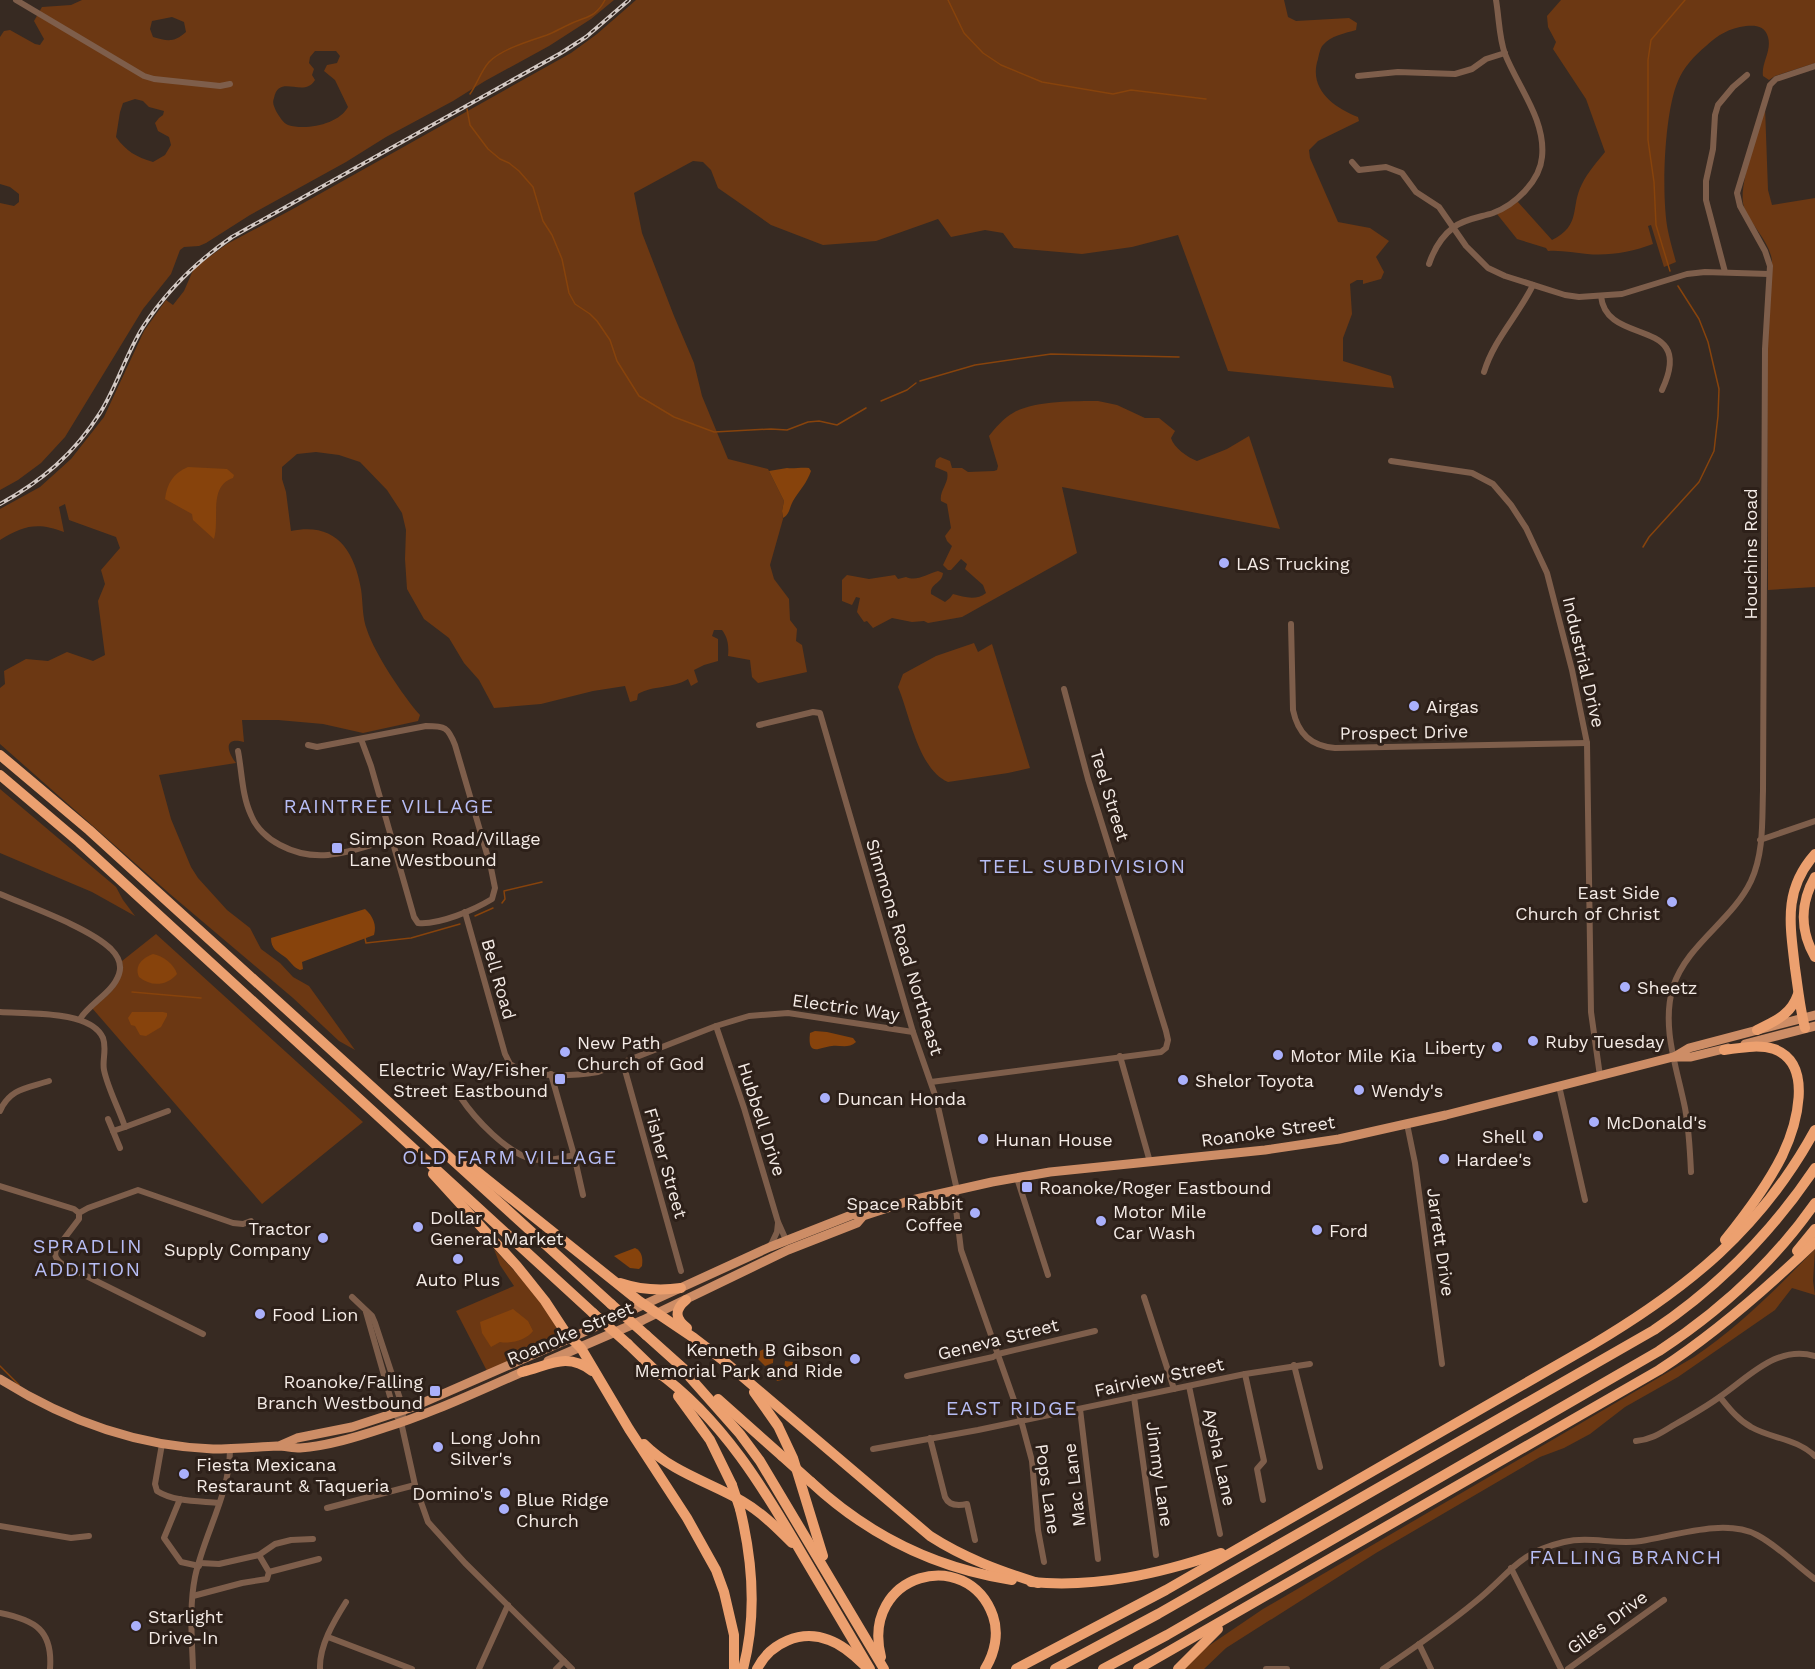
<svg xmlns="http://www.w3.org/2000/svg" width="1815" height="1669" font-family="'Work Sans',sans-serif">
<rect width="100%" height="100%" fill="#372a22"/>
<g fill="#6c3813" fill-rule="evenodd">
<path d="M82,0H614L591,19L549,46L485,81L453,101L386,137L346,162L250,215L206,243L199,246L184,247L180,250L171,274L143,309L65,437L41,463L18,480L0,490V203L14,206L19,202V194L10,187L0,184V37L4,31L10,30L35,44L40,45L44,39L34,21L42,7L71,5ZM172,17L184,22L186,32C174,43 167,41 153,37L150,29L152,21ZM315,51H336L340,56L337,63L327,65L324,71L335,80L348,107C339,124 306,131 288,125C283,123 279,116 276,111C274,106 272,103 274,98C279,73 304,99 315,80L312,75L314,69L309,63L310,57ZM135,99L143,101L149,107L164,111L163,115L159,118L155,123L158,131L169,137L171,145L165,155L153,162C136,157 126,151 116,137L120,112L123,103Z"/>
<path d="M636,0H1284L1288,17L1296,21L1349,18L1357,23L1356,30C1346,33 1330,36 1323,45C1320,48 1319,55 1318,59C1308,89 1334,108 1358,117L1359,121L1318,141L1309,150L1310,158L1338,222L1370,228L1389,241L1376,257L1384,272L1381,279L1363,284V280H1357L1350,284L1352,314L1343,338V361L1391,376L1394,388L1228,371L1178,235L1132,247L1082,254L1014,248L1003,233L985,230L951,237L938,219L876,241L823,245L771,225L718,188L711,170L703,162L693,161L634,193L642,233L674,316L694,363L702,396L728,459L768,469L784,501L782,511L783,519L770,565L774,579L789,599L790,620L797,629L796,641L802,645L807,672L758,683L752,677L750,660L728,656C729,646 728,638 722,630H714L712,636L718,639V661L704,665L694,670L698,682L691,686L688,679C672,689 653,685 638,694L637,700L630,702L625,686L593,691L541,704L494,708L479,680L464,663L449,638L424,619L407,589L405,559L406,530L402,513L387,490L360,462L339,455L316,452L297,454L282,467V479L286,492L291,531C334,522 354,548 361,589C363,602 362,617 367,630C375,654 403,696 420,715L418,721L363,733L323,724L278,720H242L244,742C223,736 227,752 236,763L159,775L171,819L191,867L198,878L227,910L250,928L261,949L280,963L293,977L309,986L355,1050L339,1041L293,998L170,894L0,744V688L5,684L4,671L26,659L48,661L67,652L93,661L105,655L98,601L105,584L101,570L120,548L116,537L69,520L65,504L59,507L64,532C38,522 24,525 0,540V509L40,487L71,459L104,417L144,331L166,300L173,305L184,291L194,268L227,244L291,210L571,53L597,34Z"/>
<path d="M1561,0H1815V63L1775,76L1769,80L1763,76C1761,63 1772,51 1768,37C1765,26 1756,25 1746,26C1729,28 1718,35 1706,46C1695,55 1683,68 1678,81C1664,113 1661,197 1668,231C1670,241 1673,251 1676,262L1664,267L1651,225L1648,226L1653,244C1632,252 1609,256 1587,254C1574,253 1562,250 1548,251L1546,248L1517,239L1497,214L1517,201L1552,240C1582,225 1570,207 1582,184C1588,172 1597,162 1605,152L1586,99L1553,49L1556,42L1548,27L1547,16Z"/>
<path d="M1765,107L1768,190L1772,205L1815,198V587L1768,590L1767,353L1772,261C1770,241 1750,225 1744,207C1737,188 1759,130 1765,107Z"/>
<path d="M1098,401L1117,405L1145,418H1159L1175,431L1171,438C1174,448 1187,457 1197,461L1227,449L1249,436L1280,529L1062,487L1077,553L962,617L928,623L924,621L912,622L892,618L873,628L867,621L864,622L857,612L860,598L856,597L852,605L842,601V580L847,575L869,579L895,575L898,579L906,577C917,582 926,574 938,571L943,573C942,584 930,583 931,594L945,602L950,598L953,594C964,597 976,601 986,593L983,585L965,569L967,564L961,559L951,570H948L943,565L952,546L947,541L945,536L951,528L947,504L941,501C939,491 950,482 947,472L935,467L936,460L940,457L950,461L952,468H962L968,472L994,471L997,470L998,466L989,436C995,428 1004,418 1013,413C1032,401 1075,401 1098,401Z"/>
<path d="M974,643L978,652L992,644L1030,768L1008,773L948,782C918,769 910,715 898,687L903,674L936,656Z"/>
<polygon points="0,789 116,887 123,900 135,916 92,892 0,853"/>
<path d="M156,934L363,1122L262,1204L92,1008C108,996 125,983 122,961Z"/>
<path d="M494,1249C511,1267 553,1311 559,1335L554,1340L487,1371L456,1311L514,1286L500,1265Z"/>
<path d="M1815,1249L1813,1281L1815,1295L1792,1288L1775,1310L1678,1377L1625,1407L1590,1434L1564,1448L1540,1457L1376,1553L1226,1648L1204,1669H1184L1204,1649L1263,1609L1694,1357C1740,1326 1777,1288 1815,1249Z"/>
</g>
<g fill="#87430c">
<path d="M188,467L227,469L234,475L233,478C208,486 220,519 214,539L193,520L192,514L165,499C167,484 173,473 188,467Z"/>
<path d="M787,468C794,469 801,467 809,468L811,471C807,483 799,491 793,501C789,508 790,514 783,518L782,511L784,501L769,471Z"/>
<path d="M365,909C373,916 377,925 374,935L302,962L303,969L300,970C293,967 291,962 285,957C277,951 271,949 271,938Z"/>
<path d="M153,954C163,956 174,964 177,974C167,986 151,987 139,977C134,966 142,958 153,954Z"/>
<polygon points="132,1012 163,1012 167,1013 167,1016 161,1027 146,1036 140,1035 135,1026 131,1025 128,1018"/>
<path d="M815,1031L827,1032L853,1038L856,1042C848,1049 841,1045 832,1046C820,1047 807,1058 810,1033Z"/>
<path d="M635,1248C642,1251 643,1258 642,1266L639,1269L630,1268L614,1256Z"/>
<path d="M513,1309L528,1321L533,1331C526,1340 511,1344 500,1342L491,1347L482,1333L480,1322Z"/>
<polygon points="766,1348 774,1349 773,1363 765,1366 755,1356 758,1352"/>
<polygon points="785,1361 793,1362 793,1374 786,1379 777,1381 774,1375 784,1370"/>
</g>
<g fill="none" stroke-linecap="round" stroke-linejoin="round">
<g stroke="#87430c" stroke-width="1.5">
<polyline points="948,0 964,33 983,53 1001,65 1042,82 1113,94 1131,90 1206,99"/>
<path d="M470,94C477,84 481,71 489,62C502,49 529,41 547,35C555,32 561,28 568,25C585,16 595,19 605,0"/>
<polyline points="467,109 470,125 488,149 500,159 509,163 519,171 533,187 543,221 552,235 562,259 569,293 575,304 590,314 597,321 610,340 617,361 639,396 674,417 714,432 771,429 787,430 808,422 819,421 837,425 866,408"/>
<polyline points="1670,271 1656,225 1654,182 1648,140 1648,60 1651,40 1685,0"/>
<polyline points="920,381 975,365 1051,354 1179,357"/>
<polyline points="881,401 907,390 916,383"/>
<polyline points="1643,547 1649,537 1699,482 1714,451 1718,416 1719,389 1708,342 1699,319 1678,286"/>
<polyline points="502,903 505,899 504,891 542,882"/>
<polyline points="475,916 493,908"/>
<polyline points="365,938 366,943 411,938 460,924"/>
<polyline points="132,992 201,998"/>
<polyline points="0,1366 19,1385"/>
</g>
<g stroke="#7e5e4b" stroke-width="6">
<polyline points="16,0 144,76 154,79 220,86 230,84"/>
<polyline points="1358,76 1398,72 1455,74 1472,69 1486,59 1505,53"/>
<polyline points="1352,162 1359,170 1386,167 1402,173 1416,192 1439,207 1466,246 1488,268 1505,276 1565,295 1579,297 1622,294 1687,274 1705,272 1769,274"/>
<path d="M1429,264C1434,249 1442,236 1454,227C1464,219 1481,217 1493,213C1515,205 1540,181 1542,157C1546,120 1518,87 1505,54C1499,38 1499,17 1496,0"/>
<polyline points="1725,272 1706,200 1706,181 1713,149 1715,115 1718,105 1733,87 1747,75"/>
<path d="M1601,296C1606,348 1697,315 1662,390"/>
<path d="M1484,372C1494,339 1518,316 1533,285"/>
<polyline points="1391,461 1472,473 1493,484 1511,505 1526,528 1547,573 1572,670 1587,743 1591,1012 1600,1076"/>
<path d="M1291,624L1293,710C1298,734 1311,746 1335,748L1587,743"/>
<polyline points="759,725 813,712 820,713 913,1032 936,1098 957,1190 955,1201 961,1250 1021,1420 1032,1461 1038,1530 1044,1562"/>
<path d="M308,745L317,747L426,726C445,726 448,727 455,745L491,868L495,888L492,899C474,910 439,925 418,923L414,917L371,766L361,739"/>
<path d="M238,751C242,772 242,796 251,815C256,828 268,839 280,845C319,866 353,850 392,839"/>
<polyline points="1760,840 1815,821"/>
<path d="M0,894C30,907 88,927 111,949C118,956 122,965 119,974C113,993 90,1003 80,1019"/>
<path d="M465,912L505,1054L510,1064C531,1079 573,1076 598,1072L716,1026L749,1016L788,1013L913,1032"/>
<path d="M0,1012C27,1014 91,1010 103,1038C107,1049 102,1060 104,1070C108,1089 119,1109 125,1127L168,1111"/>
<polyline points="716,1026 744,1108 778,1222 786,1240"/>
<polyline points="1120,1056 1150,1162"/>
<polyline points="623,1063 681,1271"/>
<polyline points="551,1074 574,1155 583,1195"/>
<polyline points="931,1082 1161,1052 1166,1048 1168,1040 1166,1031 1088,779 1064,689"/>
<polyline points="1559,1086 1585,1200"/>
<path d="M461,1098C475,1119 507,1153 532,1159C546,1162 561,1158 574,1155"/>
<path d="M0,1111C10,1088 28,1088 49,1081"/>
<polyline points="108,1119 113,1131 125,1127"/>
<polyline points="1407,1124 1415,1163 1442,1364"/>
<polyline points="113,1131 120,1148"/>
<path d="M1691,1172C1690,1150 1689,1129 1685,1108C1677,1068 1661,1027 1673,987C1687,944 1732,921 1751,881C1764,853 1762,820 1763,791L1765,349L1770,266L1765,251L1740,206L1737,193L1770,85L1776,79L1815,66"/>
<polyline points="1017,1178 1048,1275"/>
<polyline points="0,1186 74,1209 79,1213"/>
<path d="M79,1213V1219L57,1248C53,1255 56,1259 62,1264L203,1334"/>
<polyline points="79,1213 88,1208 138,1190 233,1223 243,1224 251,1221"/>
<polyline points="770,1247 777,1232 778,1223"/>
<polyline points="352,1297 372,1316 375,1323 404,1411 401,1422"/>
<polyline points="1144,1297 1174,1389"/>
<polyline points="366,1312 395,1414 401,1422 415,1485 428,1522 465,1563 572,1669"/>
<polyline points="1294,1365 1320,1467"/>
<polyline points="1245,1374 1264,1461 1257,1469 1263,1500"/>
<polyline points="907,1376 993,1357 998,1354 1095,1331"/>
<polyline points="1189,1386 1220,1534"/>
<polyline points="1134,1397 1156,1555"/>
<path d="M1720,1397C1729,1408 1738,1420 1751,1427C1772,1439 1796,1438 1815,1456"/>
<polyline points="1080,1409 1098,1559"/>
<path d="M930,1438L945,1497C949,1506 958,1506 967,1504L975,1540"/>
<path d="M1636,1441C1651,1440 1661,1433 1674,1425C1690,1416 1706,1407 1721,1396C1750,1376 1777,1345 1815,1356"/>
<path d="M162,1444L155,1484L157,1491C174,1502 200,1501 219,1503"/>
<polyline points="873,1449 978,1430 1245,1374 1310,1364"/>
<polyline points="180,1499 164,1538 181,1562 199,1566"/>
<polyline points="327,1508 415,1485"/>
<polyline points="0,1526 71,1538 89,1536"/>
<polyline points="259,1555 269,1572"/>
<polyline points="200,1563 219,1564 259,1555 275,1544 291,1540 313,1539"/>
<polyline points="1511,1568 1561,1669"/>
<polyline points="193,1596 242,1583 267,1579 269,1572 319,1559"/>
<path d="M0,1613C35,1620 53,1630 50,1669"/>
<polyline points="328,1637 412,1669"/>
<polyline points="1419,1644 1431,1669"/>
<path d="M193,1669C192,1639 189,1607 195,1577C204,1534 230,1494 230,1449"/>
<path d="M320,1669C319,1646 334,1621 346,1602"/>
<polyline points="479,1669 508,1605"/>
<polyline points="556,1669 564,1661"/>
<polyline points="1266,1669 1287,1669"/>
<path d="M1383,1669C1414,1648 1446,1626 1475,1602C1510,1574 1517,1553 1564,1542C1590,1536 1615,1545 1641,1541C1674,1536 1725,1518 1757,1535C1778,1546 1796,1565 1815,1579"/>
<polyline points="1568,1669 1664,1600"/>
</g>
<g stroke="#cd8d66" stroke-width="9">
<polyline points="1745,1044 1815,1026"/>
<polyline points="1674,1057 1689,1048 1815,1015"/>
<polyline points="548,1361 643,1320 788,1250 857,1223 863,1216 912,1200 992,1182 1050,1172 1265,1150 1339,1139 1446,1115 1673,1057 1691,1057 1728,1048"/>
<path d="M0,1379C65,1420 136,1446 213,1449C235,1449 256,1447 277,1446C285,1446 292,1448 300,1448C328,1446 357,1437 384,1428C433,1413 480,1390 527,1370"/>
<polyline points="281,1445 297,1438 352,1427 413,1407 571,1338 770,1247 854,1214 863,1216"/>
</g>
<g stroke="#eca06f" stroke-width="10">
<polyline points="0,755 89,830 611,1304"/>
<polyline points="0,775 79,842 593,1313"/>
<path d="M1815,877C1800,903 1800,931 1815,957"/>
<path d="M1805,1028C1800,1009 1798,988 1795,968C1790,924 1783,890 1815,854"/>
<path d="M1757,1030C1775,1021 1791,1015 1798,994"/>
<path d="M1724,1050C1740,1048 1758,1044 1774,1049C1815,1064 1796,1127 1782,1156C1767,1186 1746,1214 1725,1240"/>
<path d="M464,1161L639,1301L694,1338L724,1361L930,1536C964,1558 1000,1571 1038,1583"/>
<polyline points="433,1174 517,1266 545,1301 566,1333 581,1348 629,1429 687,1518 716,1570 724,1592 734,1635 734,1669"/>
<polyline points="1797,1251 1815,1229"/>
<path d="M620,1283C641,1290 659,1291 681,1288"/>
<path d="M686,1300C674,1310 675,1319 687,1328"/>
<polyline points="646,1335 684,1369"/>
<polyline points="628,1344 660,1375"/>
<polyline points="679,1365 740,1434 760,1461 884,1669"/>
<path d="M656,1371C722,1418 765,1490 805,1559C827,1596 848,1632 870,1669"/>
<path d="M522,1372C550,1365 567,1352 592,1371"/>
<polyline points="754,1392 778,1426 793,1458 823,1556"/>
<polyline points="678,1396 710,1440 732,1485"/>
<polyline points="718,1399 782,1456"/>
<path d="M644,1444C672,1472 709,1482 742,1501C761,1512 776,1527 792,1543"/>
<path d="M811,1482C869,1536 934,1568 1012,1580"/>
<path d="M740,1509C753,1562 757,1616 743,1669"/>
<path d="M1031,1582C1097,1588 1158,1574 1221,1553"/>
<path d="M881,1657C860,1573 968,1545 993,1616C999,1633 995,1653 985,1669"/>
<path d="M757,1669C770,1643 801,1629 829,1640C843,1645 854,1655 864,1665"/>
<path d="M1016,1669L1166,1590L1592,1345C1688,1288 1761,1229 1815,1130"/>
<path d="M1055,1669L1158,1614L1654,1330C1718,1287 1772,1232 1815,1168"/>
<path d="M1103,1669L1167,1635L1659,1351C1720,1311 1773,1263 1815,1203"/>
<path d="M1138,1669L1659,1370C1716,1333 1766,1289 1815,1242"/>
<polyline points="1178,1669 1218,1629"/>
</g>
<defs>
<path id="rail" d="M0,504C42,481 74,454 100,413C117,386 126,354 143,327C167,290 196,262 232,237L561,53L586,37L629,0"/>
</defs>
<use href="#rail" stroke="#d3c9c4" stroke-width="4"/>
<use href="#rail" stroke="#2d2019" stroke-width="1.5" stroke-dasharray="4.5" stroke-linecap="butt"/>
<g stroke="#eca06f" stroke-width="10">
<polyline points="611,1304 646,1335"/>
<polyline points="593,1313 628,1344"/>
<polyline points="782,1456 811,1482"/>
<polyline points="732,1485 740,1509"/>
</g>
</g>
<g fill="#aab0fb" stroke="#2d2019" stroke-width="2">
<circle cx="1224" cy="563" r="6"/>
<circle cx="1414" cy="706" r="6"/>
<rect x="331" y="842" width="12" height="12" rx="3"/>
<circle cx="1672" cy="902" r="6"/>
<circle cx="1625" cy="987" r="6"/>
<circle cx="1533" cy="1041" r="6"/>
<circle cx="1497" cy="1047" r="6"/>
<circle cx="565" cy="1052" r="6"/>
<circle cx="1278" cy="1055" r="6"/>
<rect x="554" y="1073" width="12" height="12" rx="3"/>
<circle cx="1183" cy="1080" r="6"/>
<circle cx="1359" cy="1090" r="6"/>
<circle cx="825" cy="1098" r="6"/>
<circle cx="1594" cy="1122" r="6"/>
<circle cx="1538" cy="1136" r="6"/>
<circle cx="983" cy="1139" r="6"/>
<circle cx="1444" cy="1159" r="6"/>
<rect x="1021" y="1181" width="12" height="12" rx="3"/>
<circle cx="975" cy="1213" r="6"/>
<circle cx="1101" cy="1221" r="6"/>
<circle cx="418" cy="1227" r="6"/>
<circle cx="1317" cy="1230" r="6"/>
<circle cx="323" cy="1238" r="6"/>
<circle cx="458" cy="1259" r="6"/>
<circle cx="260" cy="1314" r="6"/>
<circle cx="855" cy="1359" r="6"/>
<rect x="429" y="1385" width="12" height="12" rx="3"/>
<circle cx="438" cy="1447" r="6"/>
<circle cx="184" cy="1474" r="6"/>
<circle cx="505" cy="1493" r="6"/>
<circle cx="504" cy="1509" r="6"/>
<circle cx="136" cy="1626" r="6"/>
</g>
<g text-anchor="middle" dominant-baseline="central" stroke-width="6" stroke-linejoin="round" paint-order="stroke">
<g font-size="18" fill="#f4ebe6" stroke="#2d2019">
<text transform="translate(1750 554) rotate(-90)">Houchins Road</text>
<text transform="translate(1584 662) rotate(77)">Industrial Drive</text>
<text transform="translate(1404 732) rotate(-1)">Prospect Drive</text>
<text transform="translate(1110 795) rotate(73)">Teel Street</text>
<text transform="translate(905 947) rotate(73)">Simmons Road Northeast</text>
<text transform="translate(499 979) rotate(74)">Bell Road</text>
<text transform="translate(846 1007) rotate(8)">Electric Way</text>
<text transform="translate(762 1119) rotate(72)">Hubbell Drive</text>
<text transform="translate(1268 1131) rotate(-8)">Roanoke Street</text>
<text transform="translate(666 1163) rotate(74)">Fisher Street</text>
<text transform="translate(1441 1242) rotate(82)">Jarrett Drive</text>
<text transform="translate(570 1333) rotate(-23)">Roanoke Street</text>
<text transform="translate(998 1339) rotate(-14)">Geneva Street</text>
<text transform="translate(1159 1377) rotate(-12)">Fairview Street</text>
<text transform="translate(1220 1457) rotate(78)">Aysha Lane</text>
<text transform="translate(1160 1474) rotate(82)">Jimmy Lane</text>
<text transform="translate(1074 1485) rotate(-97)">Mac Lane</text>
<text transform="translate(1048 1489) rotate(82)">Pops Lane</text>
<text transform="translate(1607 1622) rotate(-36)">Giles Drive</text>
</g>
<g font-size="18" fill="#f4ebe6" stroke="#2d2019" text-anchor="start">
<text x="1236" y="563">LAS Trucking</text>
<text x="1426" y="706">Airgas</text>
<text x="349" y="838">Simpson Road/Village<tspan x="349" dy="21">Lane Westbound</tspan></text>
<text x="1660" y="892" text-anchor="end">East Side<tspan x="1660" dy="21">Church of Christ</tspan></text>
<text x="1637" y="987">Sheetz</text>
<text x="1545" y="1041">Ruby Tuesday</text>
<text x="577" y="1042">New Path<tspan x="577" dy="21">Church of God</tspan></text>
<text x="1485" y="1047" text-anchor="end">Liberty</text>
<text x="1290" y="1055">Motor Mile Kia</text>
<text x="548" y="1069" text-anchor="end">Electric Way/Fisher<tspan x="548" dy="21">Street Eastbound</tspan></text>
<text x="1195" y="1080">Shelor Toyota</text>
<text x="1371" y="1090">Wendy's</text>
<text x="837" y="1098">Duncan Honda</text>
<text x="1606" y="1122">McDonald's</text>
<text x="1526" y="1136" text-anchor="end">Shell</text>
<text x="995" y="1139">Hunan House</text>
<text x="1456" y="1159">Hardee's</text>
<text x="1039" y="1187">Roanoke/Roger Eastbound</text>
<text x="963" y="1203" text-anchor="end">Space Rabbit<tspan x="963" dy="21">Coffee</tspan></text>
<text x="1113" y="1211">Motor Mile<tspan x="1113" dy="21">Car Wash</tspan></text>
<text x="430" y="1217">Dollar<tspan x="430" dy="21">General Market</tspan></text>
<text x="311" y="1228" text-anchor="end">Tractor<tspan x="311" dy="21">Supply Company</tspan></text>
<text x="1329" y="1230">Ford</text>
<text x="458" y="1279" text-anchor="middle">Auto Plus</text>
<text x="272" y="1314">Food Lion</text>
<text x="843" y="1349" text-anchor="end">Kenneth B Gibson<tspan x="843" dy="21">Memorial Park and Ride</tspan></text>
<text x="423" y="1381" text-anchor="end">Roanoke/Falling<tspan x="423" dy="21">Branch Westbound</tspan></text>
<text x="450" y="1437">Long John<tspan x="450" dy="21">Silver's</tspan></text>
<text x="196" y="1464">Fiesta Mexicana<tspan x="196" dy="21">Restaraunt &amp; Taqueria</tspan></text>
<text x="493" y="1493" text-anchor="end">Domino's</text>
<text x="516" y="1499">Blue Ridge<tspan x="516" dy="21">Church</tspan></text>
<text x="148" y="1616">Starlight<tspan x="148" dy="21">Drive-In</tspan></text>
</g>
<g font-size="20" letter-spacing="1.5" fill="#b7bdf5" stroke="#2d2019">
<text x="389" y="806">RAINTREE VILLAGE</text>
<text x="1083" y="866">TEEL SUBDIVISION</text>
<text x="510" y="1157">OLD FARM VILLAGE</text>
<text x="88" y="1246">SPRADLIN<tspan x="88" dy="23">ADDITION</tspan></text>
<text x="1012" y="1408">EAST RIDGE</text>
<text x="1626" y="1557">FALLING BRANCH</text>
</g>
</g>
</svg>
